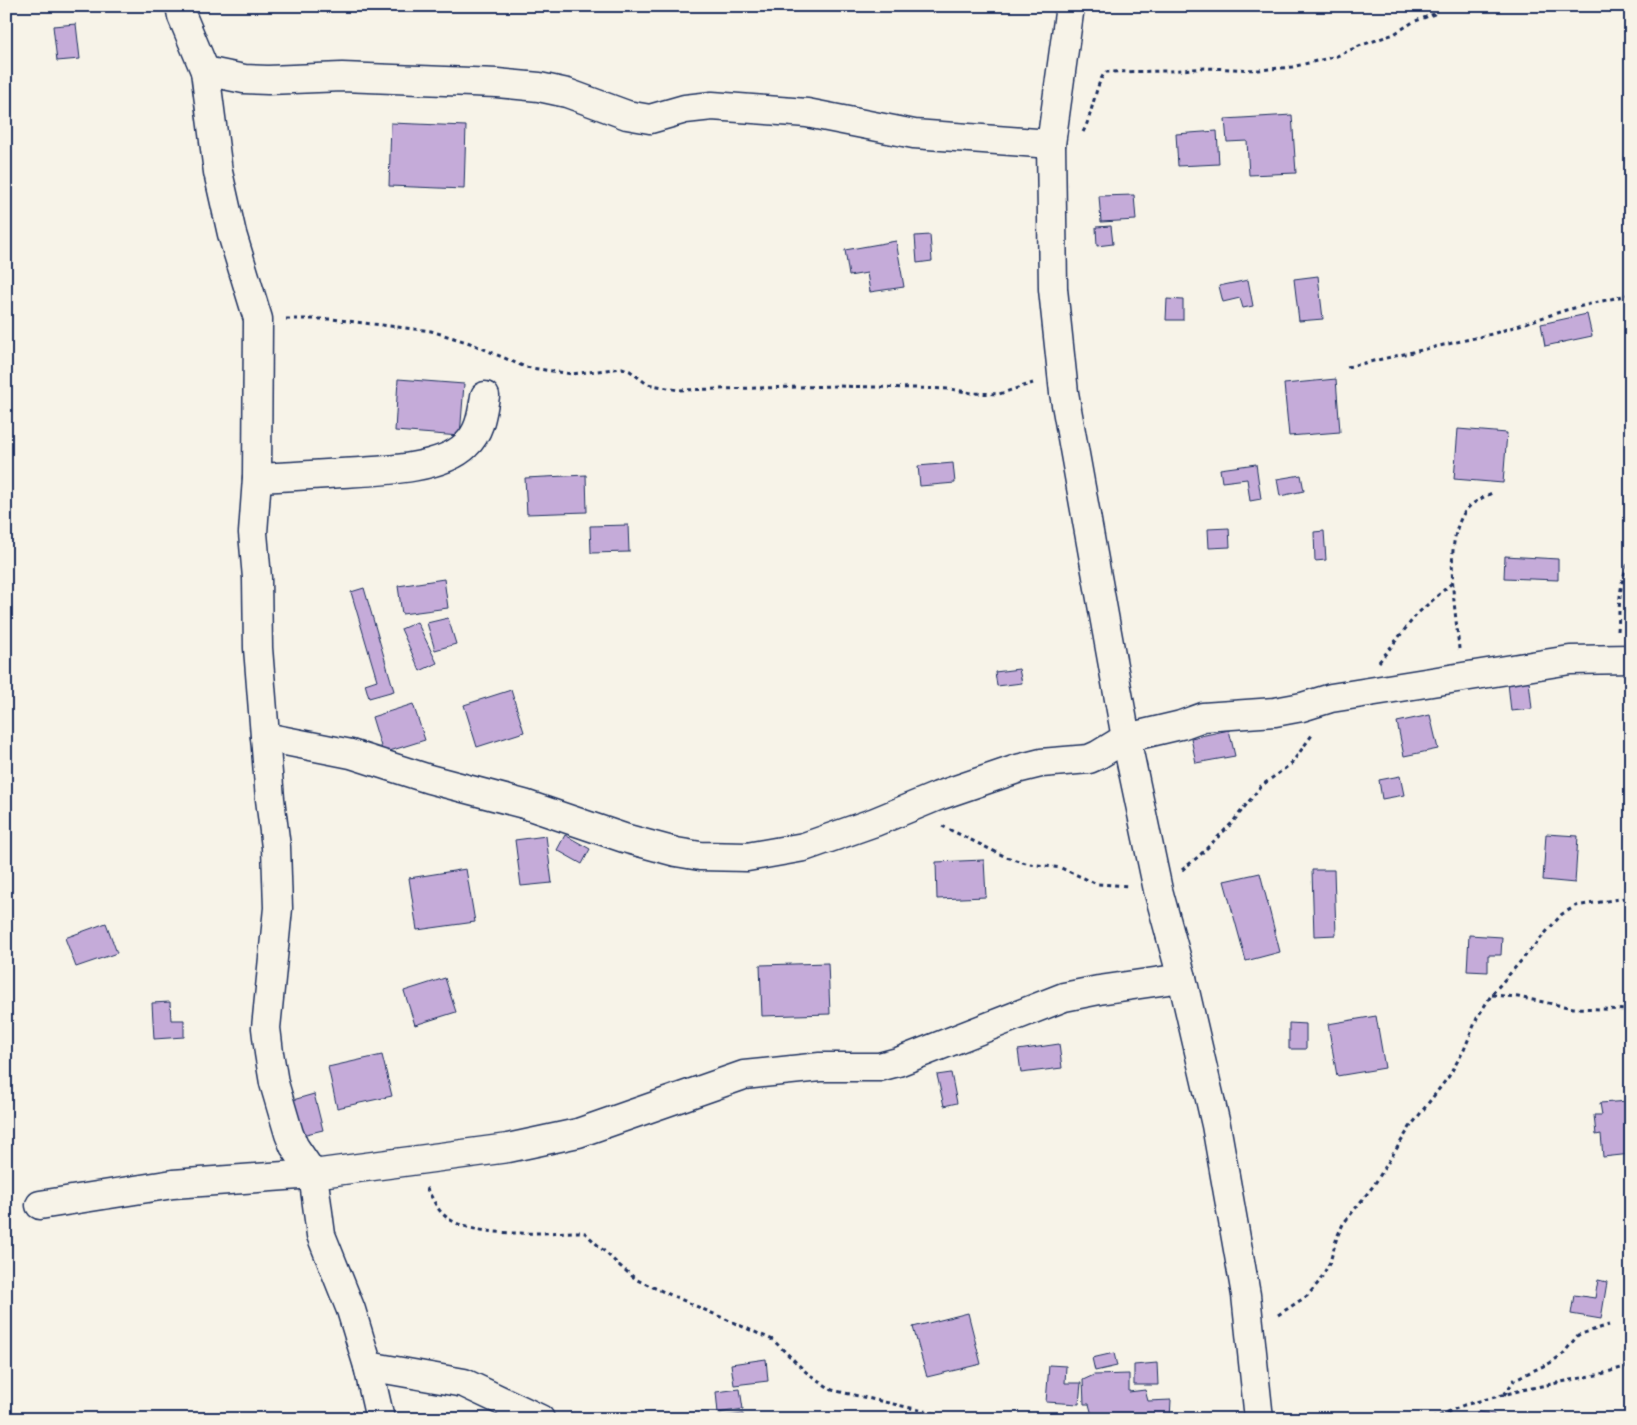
<svg xmlns="http://www.w3.org/2000/svg" width="1637" height="1425" font-family="Dekko,sans-serif">
<rect width="100%" height="100%" fill="#f7f3e8"/>
<filter id="ink" filterUnits="userSpaceOnUse"><feTurbulence type="fractalNoise" baseFrequency=".02" numOctaves="2"/><feDisplacementMap in="SourceGraphic" scale="10" xChannelSelector="R" yChannelSelector="G"/><feConvolveMatrix kernelMatrix="1 2 1 2 8 2 1 2 1" color-interpolation-filters="sRGB"/></filter>
<g filter="url(#ink)">
<g fill="#c5abd9" stroke="#1b2f5e">
<polygon points="76,24 80,59 57,61 53,26"/>
<polygon points="1292,115 1296,173 1249,175 1247,141 1227,142 1225,119"/>
<polygon points="391,123 466,126 464,189 389,186"/>
<polygon points="1217,131 1219,164 1178,166 1176,134"/>
<polygon points="1134,195 1136,220 1101,222 1099,196"/>
<polygon points="1111,226 1113,244 1097,246 1096,227"/>
<polygon points="930,235 932,261 917,263 915,236"/>
<polygon points="896,241 904,287 870,292 867,273 849,276 845,250"/>
<polygon points="1318,276 1323,319 1299,321 1294,279"/>
<polygon points="1248,280 1253,306 1243,308 1240,298 1223,302 1219,286"/>
<polygon points="1167,299 1183,300 1183,320 1166,320"/>
<polygon points="1587,314 1592,336 1545,346 1541,324"/>
<polygon points="398,379 464,384 460,436 395,431"/>
<polygon points="1336,379 1340,432 1289,436 1284,384"/>
<polygon points="1458,429 1507,433 1503,483 1454,479"/>
<polygon points="953,463 955,483 920,486 918,466"/>
<polygon points="1256,464 1261,499 1250,501 1247,479 1222,482 1220,469"/>
<polygon points="586,475 587,512 527,514 525,478"/>
<polygon points="1301,475 1304,491 1280,496 1277,479"/>
<polygon points="628,525 629,552 591,553 590,526"/>
<polygon points="1229,528 1230,547 1209,548 1208,529"/>
<polygon points="1324,531 1326,560 1315,561 1314,532"/>
<polygon points="1505,556 1558,559 1558,580 1504,578"/>
<polygon points="444,579 448,608 402,614 398,586"/>
<polygon points="364,588 394,691 369,698 365,684 377,680 351,592"/>
<polygon points="448,618 456,644 435,650 427,623"/>
<polygon points="417,622 437,663 420,671 401,629"/>
<polygon points="1019,669 1022,683 997,686 995,672"/>
<polygon points="1529,681 1532,709 1511,711 1508,683"/>
<polygon points="511,690 524,732 477,747 464,705"/>
<polygon points="413,704 425,740 383,753 372,717"/>
<polygon points="1430,715 1438,749 1404,756 1397,722"/>
<polygon points="1229,730 1235,756 1196,763 1191,738"/>
<polygon points="1400,776 1404,795 1382,799 1379,780"/>
<polygon points="1546,834 1578,836 1575,883 1543,880"/>
<polygon points="565,835 590,849 582,864 557,850"/>
<polygon points="546,836 552,883 521,886 515,840"/>
<polygon points="984,860 986,897 937,899 936,862"/>
<polygon points="466,869 475,922 417,930 409,878"/>
<polygon points="1312,870 1334,870 1336,935 1314,936"/>
<polygon points="1260,873 1280,952 1246,961 1224,881"/>
<polygon points="106,923 117,953 76,967 65,938"/>
<polygon points="1469,935 1502,937 1501,955 1488,955 1488,972 1467,971"/>
<polygon points="828,963 830,1014 762,1016 760,965"/>
<polygon points="445,978 456,1012 415,1025 404,991"/>
<polygon points="170,1002 171,1020 184,1020 184,1037 154,1039 152,1003"/>
<polygon points="1376,1016 1385,1068 1337,1076 1328,1024"/>
<polygon points="1289,1023 1306,1024 1306,1049 1289,1049"/>
<polygon points="1059,1044 1062,1068 1021,1073 1018,1050"/>
<polygon points="382,1055 392,1096 337,1108 328,1067"/>
<polygon points="951,1073 957,1103 944,1106 937,1075"/>
<polygon points="314,1094 323,1130 302,1135 293,1100"/>
<polygon points="1629,1101 1631,1154 1603,1157 1601,1134 1596,1135 1594,1115 1602,1115 1600,1103"/>
<polygon points="1598,1280 1607,1282 1601,1319 1571,1314 1574,1295 1595,1298"/>
<polygon points="968,1313 981,1364 927,1377 913,1327"/>
<polygon points="1114,1353 1117,1366 1095,1371 1092,1358"/>
<polygon points="766,1359 768,1381 734,1385 731,1364"/>
<polygon points="1157,1363 1158,1385 1134,1385 1134,1365"/>
<polygon points="1049,1365 1066,1366 1065,1383 1081,1383 1079,1404 1046,1402"/>
<polygon points="1129,1374 1129,1392 1145,1390 1148,1401 1171,1400 1170,1419 1093,1419 1089,1404 1084,1404 1083,1380 1094,1375"/>
<polygon points="740,1389 743,1409 718,1413 716,1392"/>
<polygon points="1477,1412 1494,1414 1494,1419 1477,1419"/>
<polygon points="743,1414 744,1419 705,1419"/>
</g>
<g fill="none" stroke-linecap="round" stroke-linejoin="round">
<defs>
<g id="street">
<polyline points="180,6 182,16 205,71 218,172 232,234 258,319 257,478 253,533 257,578 258,648 270,799 276,847 278,908 266,1028 269,1053 274,1083 289,1134 294,1146 313,1174 321,1235 351,1310 368,1366 380,1419"/>
<polyline points="1070,6 1051,144 1053,289 1064,393 1126,738 1158,890 1182,978 1216,1125 1246,1295 1259,1419"/>
<polyline points="205,71 244,79 268,80 342,77 497,83 539,87 567,93 627,115 650,119 685,109 712,106 807,113 914,134 1051,144"/>
<path d="M257,478C285,477 313,475 341,473C376,471 441,470 466,445C480,432 482,414 485,396"/>
<polyline points="265,737 351,754 429,779 524,804 624,838 676,852 700,856 747,857 804,847 875,822 938,796 1017,769 1041,763 1089,759 1098,755 1126,738 1181,725 1203,717 1275,712 1302,707 1331,698 1350,695 1570,660 1631,659"/>
<polyline points="40,1205 173,1184 313,1174 508,1148 578,1133 744,1075 820,1067 879,1067 898,1062 1064,997 1099,990 1182,978"/>
<polyline points="368,1366 464,1383 540,1419"/>
</g>
</defs>
<use href="#street" stroke="#1b2f5e" stroke-width="31"/>
<g stroke="#1b2f5e" stroke-width="3" stroke-dasharray="4 4" stroke-linecap="butt">
<path d="M1083,132C1092,117 1096,80 1106,72L1169,71L1205,68L1259,70L1292,67L1337,56L1359,46L1394,34L1413,22L1434,14L1440,6"/>
<polyline points="286,319 331,319 431,331 470,343 525,367 572,374 622,368 630,371 647,384 678,390 837,386 951,389 972,393 999,394 1033,383"/>
<polyline points="1347,367 1492,334 1566,310 1631,294"/>
<path d="M1618,631C1620,601 1618,586 1631,556"/>
<path d="M1459,649C1456,611 1443,546 1464,513C1470,503 1482,498 1492,493"/>
<polyline points="1379,662 1417,614 1453,582"/>
<polyline points="942,826 1006,857 1029,864 1061,868 1097,884 1129,886"/>
<polyline points="1182,870 1199,856 1232,823 1261,786 1291,764 1312,735"/>
<polyline points="1492,995 1518,997 1573,1008 1631,1010"/>
<path d="M426,1188C432,1196 436,1208 443,1214C468,1240 545,1232 579,1232L585,1233L620,1266L637,1280L773,1340L806,1372L832,1390L959,1419"/>
<polyline points="1278,1315 1307,1296 1319,1282 1330,1262 1337,1237 1343,1224 1374,1185 1410,1127 1449,1076 1464,1050 1477,1018 1492,994 1562,914 1576,906 1631,897"/>
<polyline points="1504,1395 1515,1379 1550,1363 1563,1354 1578,1335 1609,1325"/>
<polyline points="1432,1419 1464,1405 1522,1390 1601,1374 1631,1365"/>
</g>
<use href="#street" stroke="#f7f3e8" stroke-width="28"/>
</g>
</g>
<rect width="1637" height="1425" fill="none" stroke="#f7f3e8" stroke-width="25"/>
<rect x="12" y="12" width="1612" height="1400" fill="none" stroke="#1b2f5e" stroke-width="2" filter="url(#ink)"/>
</svg>
